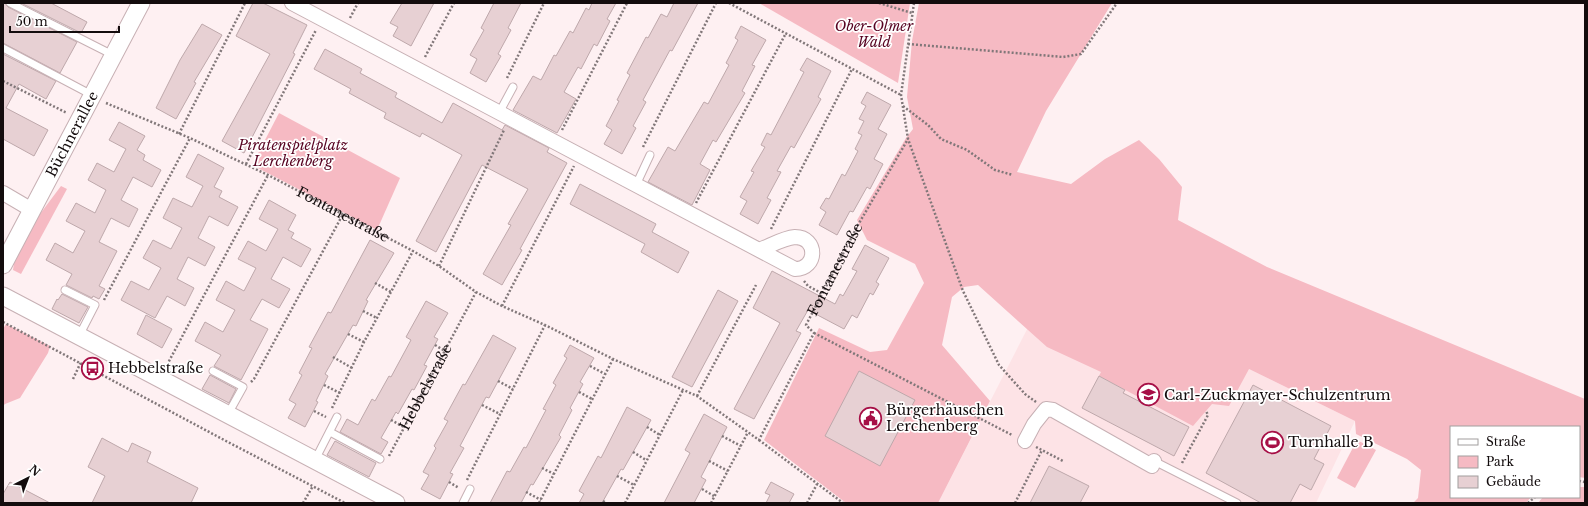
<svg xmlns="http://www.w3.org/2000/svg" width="1588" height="506" font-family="'Libre Baskerville',serif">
<rect width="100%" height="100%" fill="#fef0f2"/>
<polygon fill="#fde3e6" points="1039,306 1249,369 1355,421 1316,503 938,503"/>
<g fill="#f6bac3">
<polygon points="759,3 910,3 898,83"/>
<polygon points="919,3 1112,3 1046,111 1017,172 1071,184 1105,159 1139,140 1159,159 1182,187 1178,220 1267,267 1585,399 1585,478 1579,477 1579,427 1451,427 1451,497 1531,497 1526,503 1413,503 1418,498 1421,470 1407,459 1356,434 1355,421 1249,369 1229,406 1212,404 1193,426 1099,376 1101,372 1047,347 978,285 964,287 952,297 942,345 990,401 938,503 846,503 764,440 819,328 870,352 887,350 924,283 915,264 867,240 857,220 906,138 913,129 907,97 912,41"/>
<polygon points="279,113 400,178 377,230 252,165"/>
<polygon points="61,186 67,189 21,274 13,270 14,263 37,218"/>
<polygon points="6,324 50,346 48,353 20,398 5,404 3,406 3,329"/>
<polygon points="1357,440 1376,450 1355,488 1337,478"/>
<polygon points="1579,487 1585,487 1585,503 1538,503 1543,497 1579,497"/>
</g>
<g fill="#e7d0d3" stroke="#bea8ab">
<polygon points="3,3 5,3 8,7 77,42 60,73 3,43"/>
<polygon points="21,3 51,3 87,22 81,33"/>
<polygon points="253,3 263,3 307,25 293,53 295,54 244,153 222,141 270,54 236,36"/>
<polygon points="402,3 434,3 411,46 393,36 398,27 390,23"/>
<polygon points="494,3 521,3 508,28 511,30 498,54 501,56 486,82 470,73 477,59 470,55 484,30 481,28"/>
<polygon points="592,3 616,3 607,19 610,21 597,46 594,44 581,69 578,67 564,92 576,99 557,133 513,110 533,76 541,80 554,55 556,56 570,31 573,33 586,8 589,10"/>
<polygon points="674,3 698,3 672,51 670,50 643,100 646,102 633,126 636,128 622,154 604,144 612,130 606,126 619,101 617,100 630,75 627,73 646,37 648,38 661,14 667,17"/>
<polygon points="202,24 222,35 194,82 196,83 176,119 156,108 180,60"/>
<polygon points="741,26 766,40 752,65 755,66 742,91 745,93 716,142 713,140 700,164 710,170 692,205 648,182 668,147 675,151 704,102 708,104 729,65 726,63 738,40 735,38"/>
<polygon points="325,49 362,69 360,73 397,93 395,97 442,123 453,103 502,130 505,125 549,148 547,152 567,163 520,249 522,250 502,285 483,274 511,225 508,224 528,189 482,165 436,252 416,241 462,155 422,133 420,137 384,118 386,113 349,93 351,89 314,69"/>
<polygon points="3,54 56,81 46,99 19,84 6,108 48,130 34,156 3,139"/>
<polygon points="807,58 831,71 818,97 821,99 794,148 791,146 777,171 781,172 767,198 771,200 758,224 740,214 747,201 740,197 754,172 751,171 765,147 761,145 767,133 771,135 791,97 804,72 800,70"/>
<polygon points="867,92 891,105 878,129 887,134 874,159 883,164 870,189 867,187 853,212 850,211 837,235 819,225 826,212 820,208 826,198 829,199 842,174 845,176 858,151 855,149 862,135 858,133 864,121 859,119 866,106 861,103"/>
<polygon points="119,122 145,136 137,150 145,155 143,160 161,170 152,187 133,177 121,200 138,209 129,227 111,218 99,242 117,251 99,286 105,289 99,299 93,296 92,298 66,285 72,274 46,260 55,243 73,253 85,231 66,221 76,203 95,213 106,190 88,180 97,163 114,172 126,149 109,140"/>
<polygon points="198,154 224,168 214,187 222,191 219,197 238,207 228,226 209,216 198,238 215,247 205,266 188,257 177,279 194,288 185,306 167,296 155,318 121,300 131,281 149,290 161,268 143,258 153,240 171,249 182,228 163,218 173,198 192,207 203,186 186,177"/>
<polygon points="580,184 656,224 652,232 689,252 678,273 641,252 645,244 570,204"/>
<polygon points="269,200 296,215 288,230 294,233 291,238 311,249 301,267 283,257 271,279 290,289 279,308 262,299 250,320 268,329 241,380 214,366 221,355 195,341 205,322 223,332 235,310 216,300 226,281 244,291 256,268 238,259 248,241 266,251 278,229 259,219"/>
<polygon points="370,240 394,253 366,300 368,301 356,326 353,325 325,374 328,376 316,401 318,402 305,427 288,418 296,404 289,400 302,375 299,373 312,348 309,347 328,312 331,313"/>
<polygon points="865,245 889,258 876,282 879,284 873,295 870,293 857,318 852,315 844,329 808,310 796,331 801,333 754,419 734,409 780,323 753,308 772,271 835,304 840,294 843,296 857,271 852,269"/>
<polygon points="718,290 738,301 692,387 672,377"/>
<polygon points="62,294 88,307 79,323 52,309 57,299 58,300"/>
<polygon points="426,301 448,313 434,337 438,339 424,365 427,366 414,390 412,389 398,414 396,412 381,438 388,442 381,454 340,432 347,419 358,425 372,399 375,401 389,376 391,377 411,340 406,337"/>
<polygon points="146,315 172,329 162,348 137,334"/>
<polygon points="493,335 516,348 489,398 486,397 460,446 464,448 450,473 453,474 440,499 421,489 429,475 423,472 436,448 434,446 448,421 444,419 463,384 465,385"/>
<polygon points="570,345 594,358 580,382 583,384 570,408 572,410 559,435 561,437 533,485 531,484 521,503 490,503 507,471 510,472 524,447 526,448 546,410 543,409 556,385 553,383 567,358 564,356"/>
<polygon points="859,371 915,400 880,466 825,436"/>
<polygon points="210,375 236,389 229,403 202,389"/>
<polygon points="1099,376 1125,390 1123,393 1189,427 1174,456 1082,408"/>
<polygon points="1253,385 1331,426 1314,459 1324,464 1311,490 1300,484 1290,503 1261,503 1206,473"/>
<polygon points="627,407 651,420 623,470 621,469 602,503 579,503 584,494 579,491 598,456 601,458"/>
<polygon points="704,414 727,427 701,477 706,480 694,503 664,503 690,453 685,450"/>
<polygon points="102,438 128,452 132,443 151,452 147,462 198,488 191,503 92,503 105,476 88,467"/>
<polygon points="335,441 376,463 369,477 327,455"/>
<polygon points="1049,466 1089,486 1080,503 1030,503"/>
<polygon points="10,482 50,503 3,503 3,494"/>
<polygon points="771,482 794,494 789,503 766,503 770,495 765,493"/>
</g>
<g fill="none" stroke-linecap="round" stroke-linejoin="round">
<defs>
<g id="service">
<polyline points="10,3 113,55"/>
<polyline points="3,48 92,95"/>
<polyline points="499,113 513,87"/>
<polyline points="636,185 650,155"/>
<polyline points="65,290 95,305 79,336"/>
<polyline points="213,371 243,387 228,414"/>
<polyline points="330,432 380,459"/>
<polyline points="315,460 337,417"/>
<polyline points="1154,461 1237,503"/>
<polyline points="463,503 470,489"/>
</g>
<g id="minor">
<path d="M292,3L795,269C818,269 818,237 795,237C783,238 770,246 759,250"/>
<polyline points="3,193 32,210"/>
<polyline points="1025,441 1034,424 1046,409 1053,410 1152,466 1154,461"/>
</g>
<g id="tertiary">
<path id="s3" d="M3,265L141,3"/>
<polyline points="3,296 396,503"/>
</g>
</defs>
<use href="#service" stroke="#c7b0b4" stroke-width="9"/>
<use href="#minor" stroke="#c7b0b4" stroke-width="16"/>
<use href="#tertiary" stroke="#c7b0b4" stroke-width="19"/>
<g stroke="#817779" stroke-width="2.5" stroke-dasharray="2 2" stroke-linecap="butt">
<polyline points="729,3 901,95"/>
<polyline points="879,3 912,13"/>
<polyline points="914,3 901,95 908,139 963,291 999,365 1025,394 1036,402"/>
<polyline points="350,18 358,3"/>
<polyline points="908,44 1063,57 1081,54 1117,3"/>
<polyline points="425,57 454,3"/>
<polyline points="507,78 544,3"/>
<polyline points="3,81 67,113"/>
<path id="s1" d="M106,103L190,138L268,175L413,251L439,266L476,292L502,306L545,325L613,359L697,396L759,440L814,333L806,325L858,225L908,139"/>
<polyline points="903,106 928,125 941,139 967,150 995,170 1013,175"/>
<polyline points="562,130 627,3"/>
<polyline points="179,134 245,3"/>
<polyline points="643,147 716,3"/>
<polyline points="246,164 316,30"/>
<polyline points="696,203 786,33"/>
<polyline points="771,229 852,69"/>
<polyline points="439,266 504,130"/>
<polyline points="804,281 808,286 823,294"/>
<polyline points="375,283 391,292"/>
<polyline points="104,300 190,138"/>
<polyline points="502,306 574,166"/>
<polyline points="363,311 377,318"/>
<polyline points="3,322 226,441 345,503"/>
<polyline points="814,333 1012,435"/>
<polyline points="348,334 364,342"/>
<polyline points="435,345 445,351"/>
<polyline points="333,357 352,368"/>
<polyline points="167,365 268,175"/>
<polyline points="590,366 605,374"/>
<polyline points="73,379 81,362"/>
<polyline points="498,381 513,389"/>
<polyline points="251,382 254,379 343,214"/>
<polyline points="324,385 340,393"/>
<polyline points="579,392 592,399"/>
<polyline points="697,396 756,285"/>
<polyline points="482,405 500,414"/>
<polyline points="332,408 364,342 413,251"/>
<polyline points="314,411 326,417"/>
<polyline points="391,420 404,427"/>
<polyline points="647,427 660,435"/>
<polyline points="722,436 741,446"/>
<polyline points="759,440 843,503"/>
<polyline points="1036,447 1063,461"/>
<polyline points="633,452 646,460"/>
<path id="s2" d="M389,456L476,292"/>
<polyline points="709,461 728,471"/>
<polyline points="1182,463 1208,415 1206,411"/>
<polyline points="542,468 554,474"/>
<polyline points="617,476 634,485"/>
<polyline points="467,480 545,325"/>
<polyline points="1579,481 1585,482"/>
<polyline points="449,482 459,488"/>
<polyline points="702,489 714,496"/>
<polyline points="526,492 541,500"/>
<polyline points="603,501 606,503"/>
<polyline points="303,503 313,486"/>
<polyline points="539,503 613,359"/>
<polyline points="625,503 683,390"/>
<polyline points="711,503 748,432"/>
<polyline points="807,503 817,484"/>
<polyline points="1015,503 1042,450"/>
<polyline points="1528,503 1535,497"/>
</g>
<use href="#service" stroke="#fff" stroke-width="7"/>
<use href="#minor" stroke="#fff" stroke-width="14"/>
<use href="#tertiary" stroke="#fff" stroke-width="17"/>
</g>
<defs>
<symbol id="bus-ring" viewBox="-11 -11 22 22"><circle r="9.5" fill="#fff" stroke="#a60f46" stroke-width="1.5"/><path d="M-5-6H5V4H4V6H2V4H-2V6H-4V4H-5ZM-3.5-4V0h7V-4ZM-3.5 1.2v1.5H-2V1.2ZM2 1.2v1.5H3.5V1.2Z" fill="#a60f46"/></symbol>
<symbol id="school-ring" viewBox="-11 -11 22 22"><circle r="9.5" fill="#fff" stroke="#a60f46" stroke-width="1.5"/><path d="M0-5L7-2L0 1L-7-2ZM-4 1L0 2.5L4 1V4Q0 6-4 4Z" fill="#a60f46"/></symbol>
<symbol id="civic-ring" viewBox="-11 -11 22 22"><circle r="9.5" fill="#fff" stroke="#a60f46" stroke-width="1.5"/><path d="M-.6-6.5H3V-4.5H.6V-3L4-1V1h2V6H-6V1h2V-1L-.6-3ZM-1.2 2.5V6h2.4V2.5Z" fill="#a60f46"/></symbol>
<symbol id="stadium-ring" viewBox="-11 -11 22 22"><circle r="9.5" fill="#fff" stroke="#a60f46" stroke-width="1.5"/><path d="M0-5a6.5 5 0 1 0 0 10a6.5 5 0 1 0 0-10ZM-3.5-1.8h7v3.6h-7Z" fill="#a60f46"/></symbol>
</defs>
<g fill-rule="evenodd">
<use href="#bus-ring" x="80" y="356" width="25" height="25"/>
<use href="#school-ring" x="1136" y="382" width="25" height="25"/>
<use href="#civic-ring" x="858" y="406" width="25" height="25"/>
<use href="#stadium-ring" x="1260" y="430" width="25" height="25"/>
</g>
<g text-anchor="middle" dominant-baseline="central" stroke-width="3.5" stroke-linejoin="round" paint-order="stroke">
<g font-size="14" font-style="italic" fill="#570321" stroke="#fff">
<text x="874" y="26">Ober-Olmer<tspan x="874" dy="16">Wald</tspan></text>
<text x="293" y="145">Piratenspielplatz<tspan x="293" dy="16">Lerchenberg</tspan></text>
</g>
<g font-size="14" fill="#130c0d" stroke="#fff">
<text stroke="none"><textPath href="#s3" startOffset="148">Büchnerallee</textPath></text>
<text stroke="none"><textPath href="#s1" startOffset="262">Fontanestraße</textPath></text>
<text stroke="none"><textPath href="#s1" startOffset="931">Fontanestraße</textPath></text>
<text stroke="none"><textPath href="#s2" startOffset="78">Hebbelstraße</textPath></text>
</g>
<g font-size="14" fill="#130c0d" stroke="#fff" text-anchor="start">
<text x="108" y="368">Hebbelstraße</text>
<text x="1164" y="395">Carl-Zuckmayer-Schulzentrum</text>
<text x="886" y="410">Bürgerhäuschen<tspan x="886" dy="16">Lerchenberg</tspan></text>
<text x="1288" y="442">Turnhalle B</text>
</g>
</g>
<rect width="1588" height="506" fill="none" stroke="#130c0d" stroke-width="8"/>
<rect x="1450" y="426" width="130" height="72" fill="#ffffff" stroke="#a19e9e"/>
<rect x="1458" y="439" width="20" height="6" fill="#ffffff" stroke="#a19e9e"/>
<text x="1486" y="446" font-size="12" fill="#130c0d">Straße</text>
<rect x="1458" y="456" width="20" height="12" fill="#f6bac3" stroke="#a19e9e"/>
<text x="1486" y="466" font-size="12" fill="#130c0d">Park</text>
<rect x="1458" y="476" width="20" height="12" fill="#e7d0d3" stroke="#a19e9e"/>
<text x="1486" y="486" font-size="12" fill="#130c0d">Gebäude</text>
<g transform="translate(28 478) rotate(42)" stroke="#ffffff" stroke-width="3" paint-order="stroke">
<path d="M0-3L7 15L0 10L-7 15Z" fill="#130c0d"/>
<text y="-6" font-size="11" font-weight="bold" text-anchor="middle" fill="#130c0d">N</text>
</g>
<path d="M10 26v6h109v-6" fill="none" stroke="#130c0d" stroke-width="2"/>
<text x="16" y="26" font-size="12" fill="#130c0d" stroke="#ffffff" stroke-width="3" paint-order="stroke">50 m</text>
</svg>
